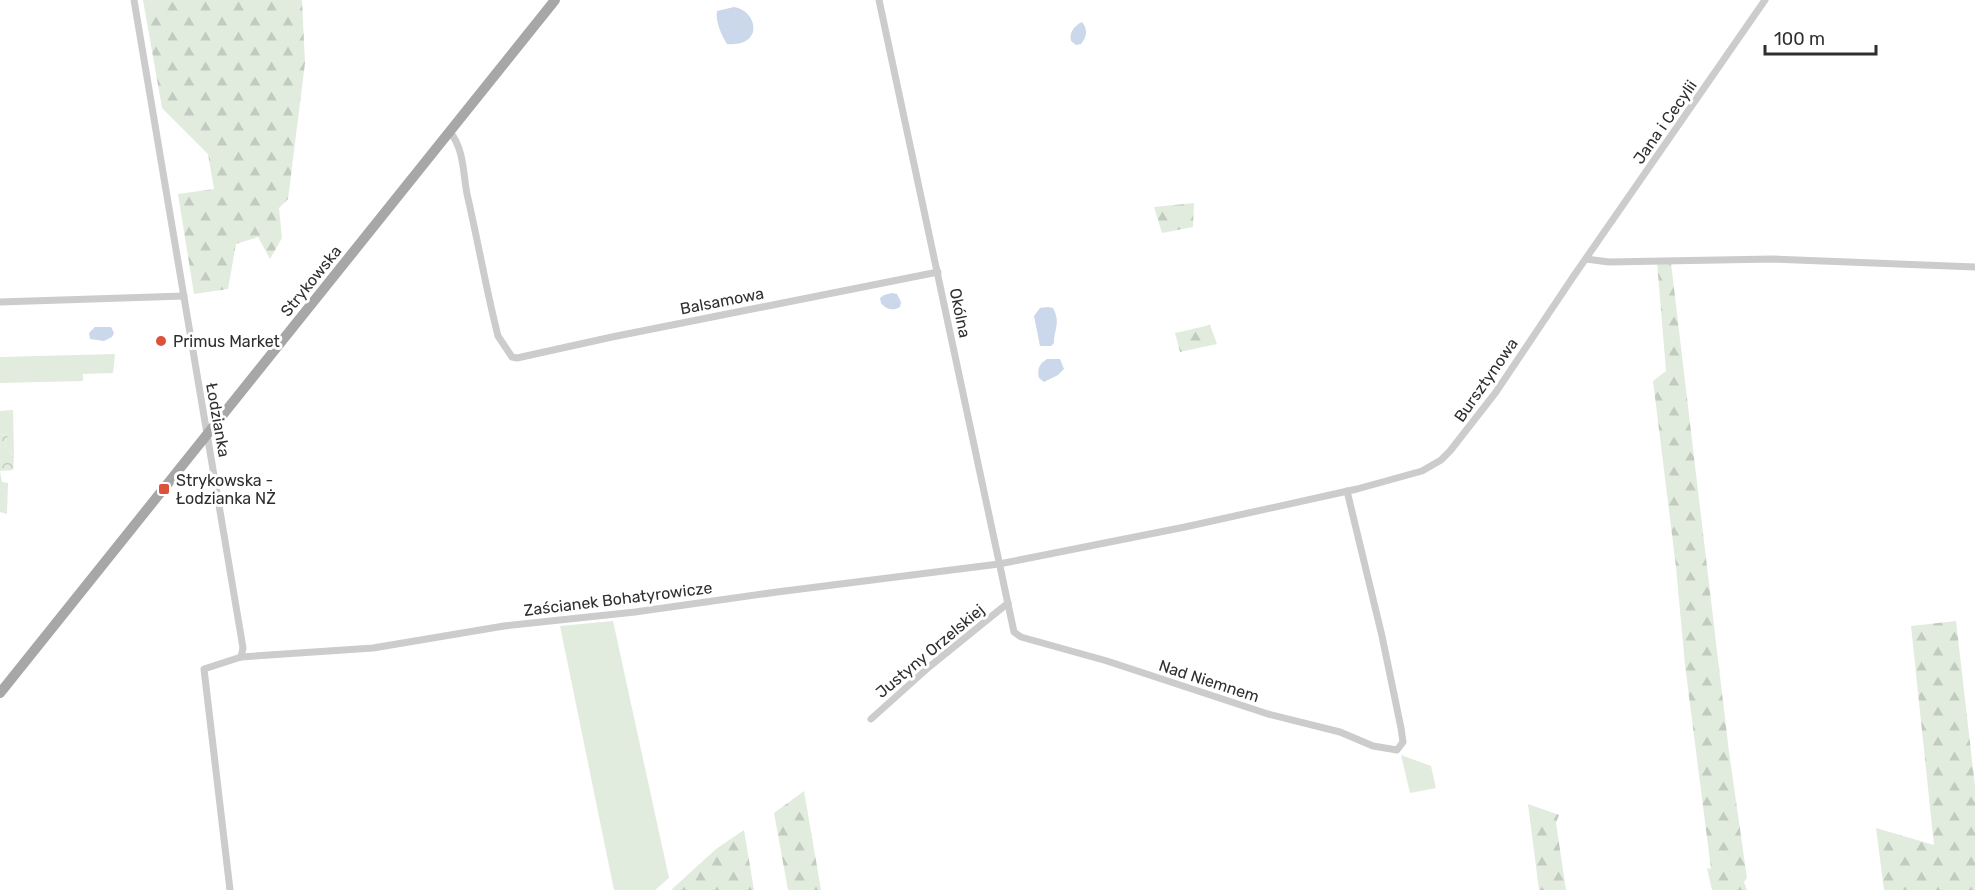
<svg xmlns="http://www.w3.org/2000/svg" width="1975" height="890" font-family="Rubik,sans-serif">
<defs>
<pattern id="forest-firs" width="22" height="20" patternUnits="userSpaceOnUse" patternTransform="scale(1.5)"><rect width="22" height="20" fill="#e2ecde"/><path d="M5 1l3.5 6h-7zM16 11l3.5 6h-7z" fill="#c2cbbf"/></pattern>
<pattern id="park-crowns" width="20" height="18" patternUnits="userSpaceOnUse" patternTransform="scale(1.5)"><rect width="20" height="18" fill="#e2ecde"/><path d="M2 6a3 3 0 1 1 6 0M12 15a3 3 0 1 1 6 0" fill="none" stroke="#c2cbbf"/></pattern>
</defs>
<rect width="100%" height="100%" fill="#fff"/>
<g fill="#e2ecde">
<polygon points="115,354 113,373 83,374 83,381 0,383 0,357"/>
<polygon points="13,410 14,456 7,449 4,442 8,437 6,434 0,435 0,411"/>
<polygon points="0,471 2,482 8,483 7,514 0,512"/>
<polygon points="613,621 669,878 655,890 614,890 560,626"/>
<polygon points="1401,755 1431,766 1436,788 1410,793"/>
</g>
<g fill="url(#forest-firs)">
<polygon points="143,0 302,0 305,63 288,199 279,208 282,238 270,259 258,237 236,244 228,289 194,294 178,194 214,189 208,154 162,108"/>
<polygon points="1194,203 1193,227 1162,233 1154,207"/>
<polygon points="1657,262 1671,263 1729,752 1747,878 1744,882 1747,890 1712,890 1707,868 1711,869 1685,665 1676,567 1653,381 1666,371"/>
<polygon points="1210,325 1217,344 1180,352 1175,333"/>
<polygon points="1956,621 1975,786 1975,890 1884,890 1876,828 1934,845 1911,626"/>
<polygon points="804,791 821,890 788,890 774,813"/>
<polygon points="1528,804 1559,815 1556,823 1566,890 1539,890"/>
<polygon points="744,830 754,890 671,890 716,849"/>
</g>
<polygon fill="url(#park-crowns)" points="6,434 8,437 4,442 7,449 14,456 13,470 0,471 0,435"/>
<g fill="#cbd7ea">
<path d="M734,7C758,11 764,47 727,44C721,35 715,20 717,11Z"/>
<path d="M1082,22C1088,29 1087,37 1081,44L1076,45L1071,41C1069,32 1074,26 1082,22Z"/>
<path d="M892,293L897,294L901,302L900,307C894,311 886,310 881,303L880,298L884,295Z"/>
<path d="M1048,307L1053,308C1061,323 1054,329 1054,343L1051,346H1040L1034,316L1040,308Z"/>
<polygon points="95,327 111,327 114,333 112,337 104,341 90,339 89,333"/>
<path d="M1047,359H1060L1064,369L1058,375L1044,382L1039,378C1037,369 1039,364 1047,359Z"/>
</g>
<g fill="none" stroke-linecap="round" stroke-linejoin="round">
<g stroke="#ccc" stroke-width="7">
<polyline points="134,0 240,630 243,648 241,657"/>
<polyline points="879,0 1014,632 1021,637 1107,661 1268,714 1340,732 1373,746 1397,750 1403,742 1401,728 1382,636 1347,491"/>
<path d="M450,132C464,149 463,173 467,194C478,241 486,289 498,336L512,357L517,358L612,337L938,272"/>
<polyline points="1586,259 1609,262 1772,259 1975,267"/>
<polyline points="0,302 184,296"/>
<polyline points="871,719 929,667 1008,603"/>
<polyline points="230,890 204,669 241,657 373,648 504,626 635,612 777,592 999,564 1185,527 1357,489 1422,471 1441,460 1450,451 1496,392 1573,277 1765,0"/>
</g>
<polyline stroke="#a7a7a7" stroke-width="10" points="0,693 555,0"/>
</g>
<g fill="#dd523b" stroke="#fff" stroke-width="2">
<circle cx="161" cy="341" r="6"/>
<rect x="158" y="483" width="12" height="12" rx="3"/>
</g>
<g text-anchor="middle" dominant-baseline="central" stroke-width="6" stroke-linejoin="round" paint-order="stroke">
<g font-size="16" fill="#2f2f2f" stroke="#fff">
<text transform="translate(1665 122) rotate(-55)">Jana i Cecylii</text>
<text transform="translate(311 281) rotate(-51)">Strykowska</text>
<text transform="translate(722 301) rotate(-11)">Balsamowa</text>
<text transform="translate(960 313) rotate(78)">Okólna</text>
<text transform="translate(1486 380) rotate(-55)">Bursztynowa</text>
<text transform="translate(218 420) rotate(80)">Łodzianka</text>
<text transform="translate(618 599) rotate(-7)">Zaścianek Bohatyrowicze</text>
<text transform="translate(930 651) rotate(-40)">Justyny Orzelskiej</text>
<text transform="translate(1209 681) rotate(18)">Nad Niemnem</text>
</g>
<g font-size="16" fill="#2f2f2f" stroke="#fff" text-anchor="start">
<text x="173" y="341">Primus Market</text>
<text x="176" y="480">Strykowska -<tspan x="176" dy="18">Łodzianka NŻ</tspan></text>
</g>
</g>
<path d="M1765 45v9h111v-9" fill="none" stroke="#2f2f2f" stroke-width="3"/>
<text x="1774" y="45" font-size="18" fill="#2f2f2f" stroke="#ffffff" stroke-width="4.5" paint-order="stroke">100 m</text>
</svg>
